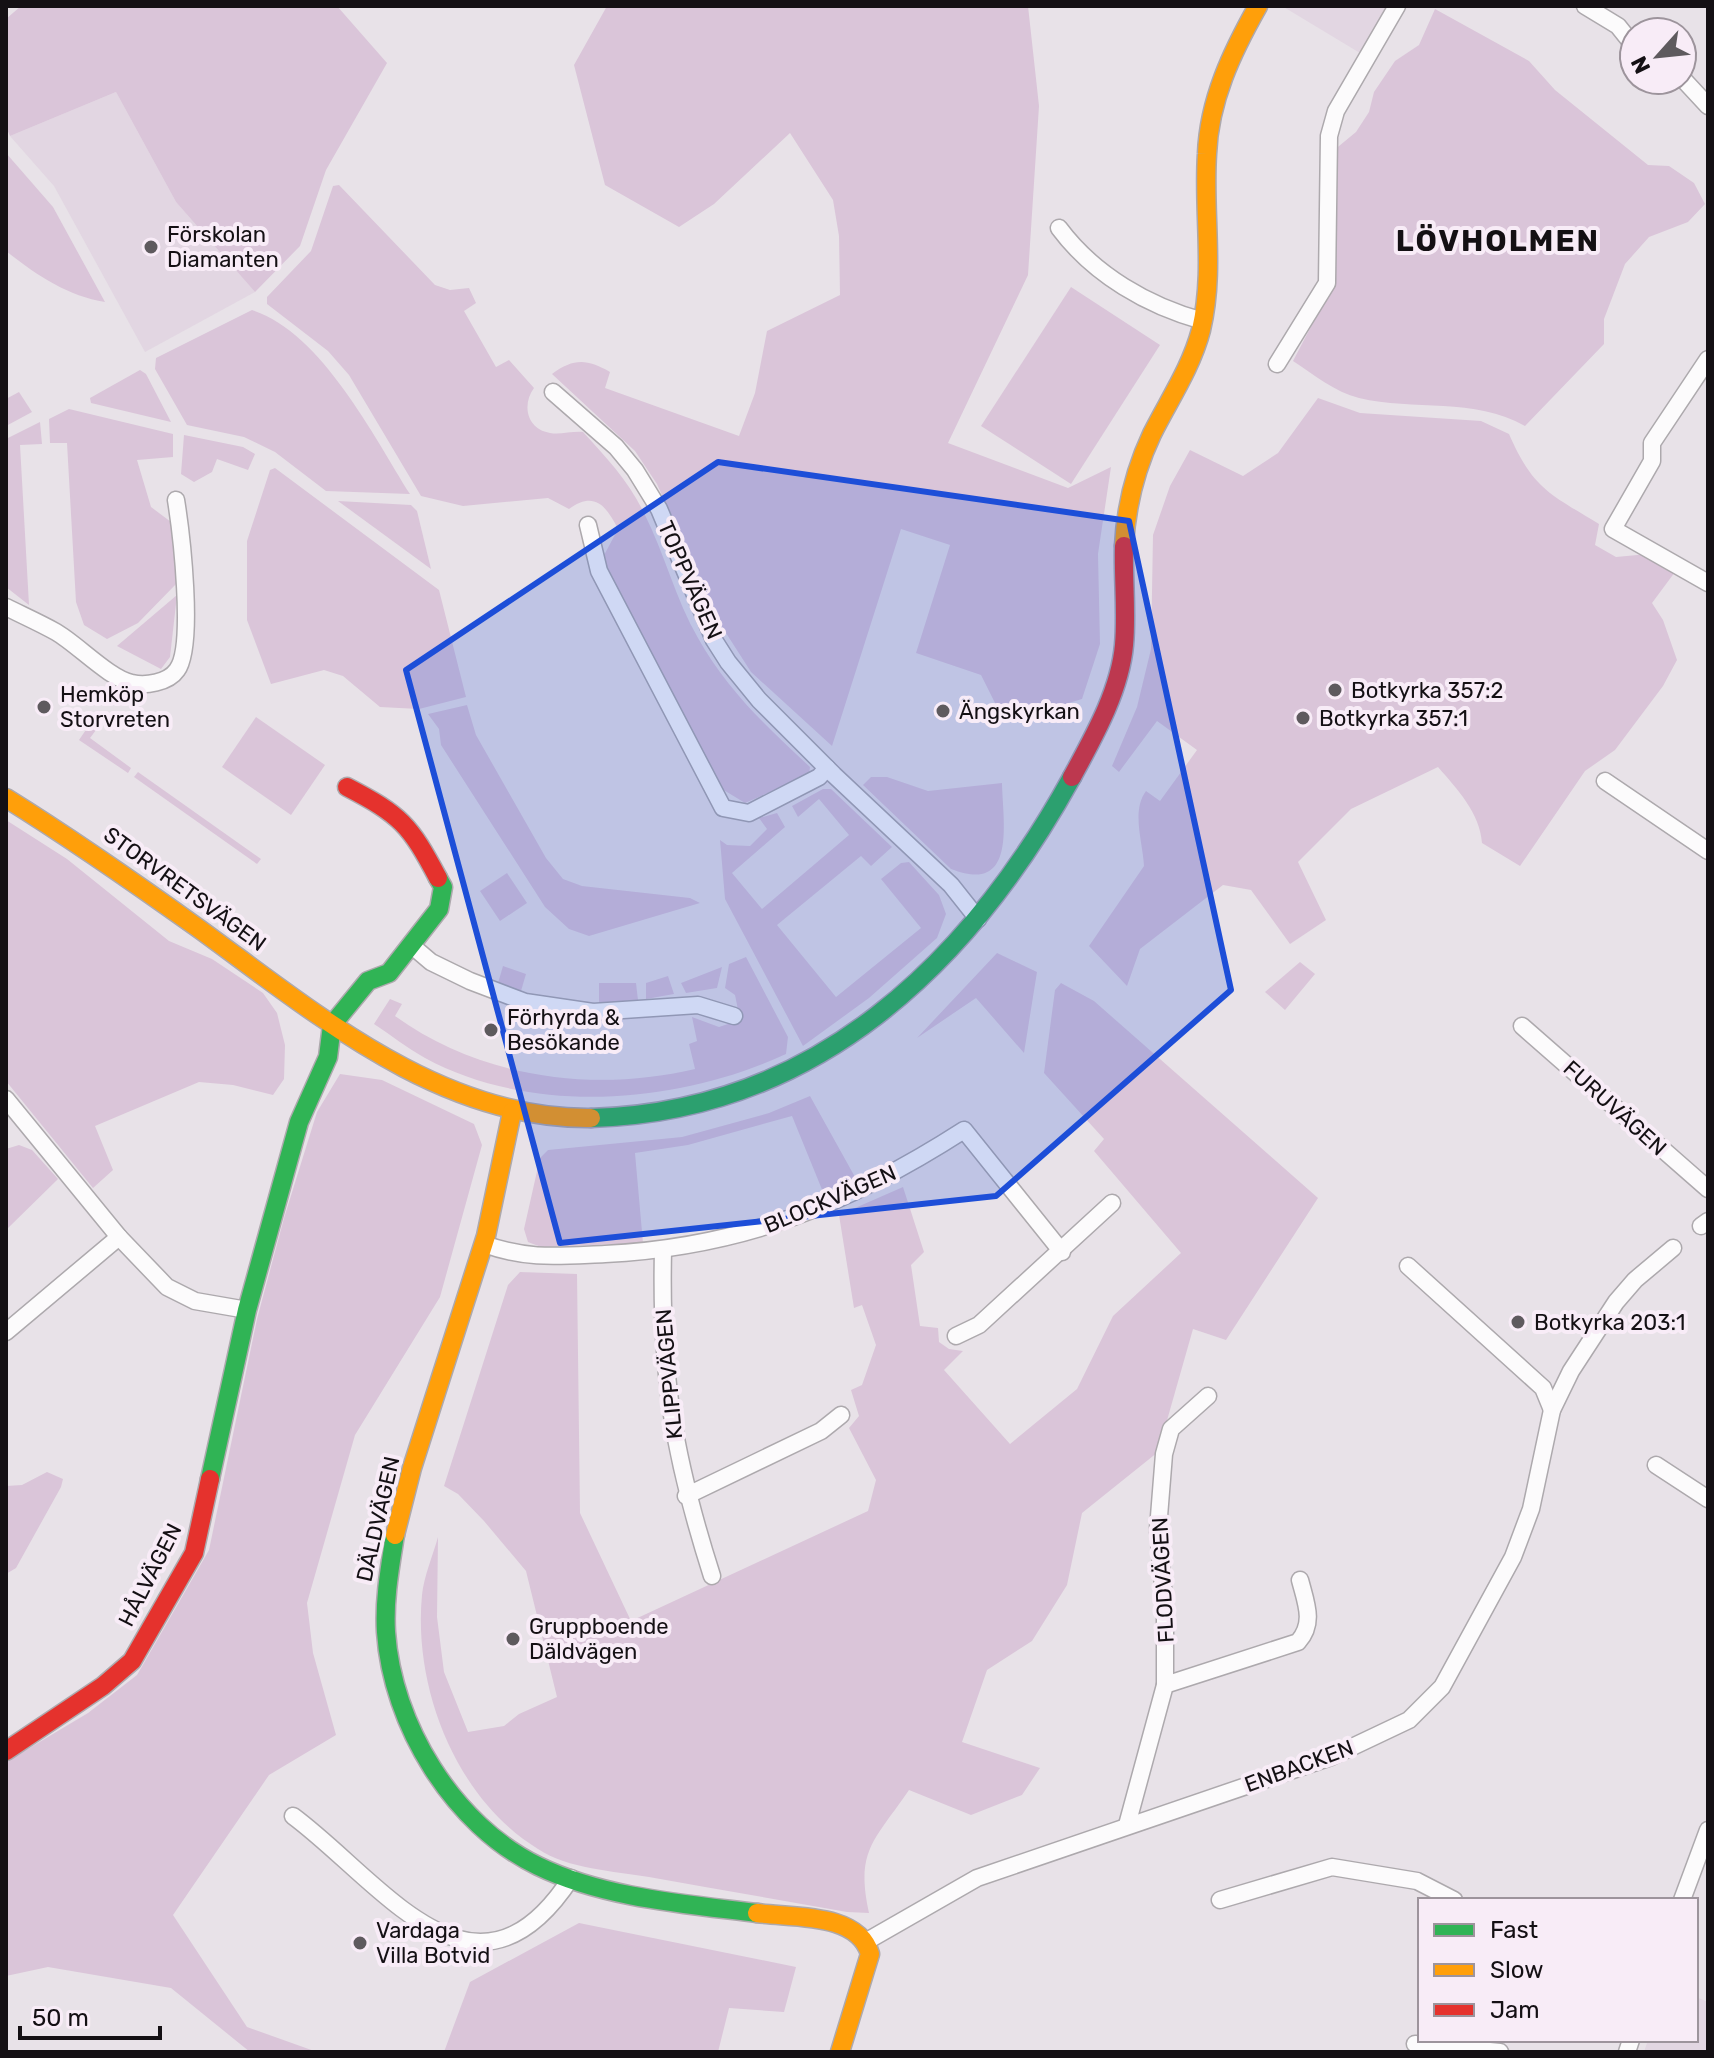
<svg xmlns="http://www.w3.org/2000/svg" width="1714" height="2058" font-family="Rubik,sans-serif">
<rect width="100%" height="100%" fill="#e8e2e8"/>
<g fill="#e2d6e2">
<polygon points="1282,6 1389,6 1360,53"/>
<polygon points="116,92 176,202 255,292 145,352 54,186 10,136"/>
<polygon points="1696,1997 1708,2002 1708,2052 1644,2052 1648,2040 1696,2040"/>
</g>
<g fill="#dac5d9">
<polygon points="21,6 337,6 387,63 326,170 300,246 255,292 176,202 116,92 10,136 6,127 6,19"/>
<path d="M607,6H1028L1039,106L1028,275L948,443L1068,488L1111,467L1098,554L1100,644L1082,699L1019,718L996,705L981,675L916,653L950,545L901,529L832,746L751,672L717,619L657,484L635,451L552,374C574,358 587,359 610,372L605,388L739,436L755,393L767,331L840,295L839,236L833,200L790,133L714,204L679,227L605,185L574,65Z"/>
<path d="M1435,9L1529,61L1555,90L1648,165L1669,166L1694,183L1705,204L1688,222L1649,237L1625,264L1604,319V344L1525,426C1474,397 1414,411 1359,398C1335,392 1314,375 1293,361L1336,279L1333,151L1356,132L1369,112L1374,92L1395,61L1419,45Z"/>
<path d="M6,153L53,207L105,302C67,296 35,274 6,251Z"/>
<path d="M339,185L435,285L450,290L469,288L476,303L464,311L496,367L509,360L534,388C522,404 526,429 550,433C560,435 572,431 583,432C607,458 630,483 645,515C665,555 676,600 698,638C727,690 767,727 810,767L809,775L745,803L722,789L602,559L618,529C606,505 594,491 569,509L548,498L463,506L421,496L349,375L328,351L267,304V297L311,251L333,186Z"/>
<polygon points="1071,287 1160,345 1071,484 981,426"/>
<path d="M252,310C321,332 373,435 410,494L326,491L275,452L244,437L187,425L155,369L156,358Z"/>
<polygon points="140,370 146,374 171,422 91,403 90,398"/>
<polygon points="19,392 32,412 6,426 6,399"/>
<path d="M1318,398L1360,413L1481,421L1509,434C1533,489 1550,494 1599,524L1595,545L1616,557L1648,554L1675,572L1652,603L1663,620L1677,660L1663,686L1615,750L1585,771L1520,866L1482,843C1480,813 1457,789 1438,767L1351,809L1298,862L1326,920L1290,944L1251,890L1223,885L1140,949L1127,986L1089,946L1144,866C1143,843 1131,811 1146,791L1160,801L1197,750L1157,721L1119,772L1112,766L1137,707L1151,649L1153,535L1170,486L1190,450L1243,476L1278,453Z"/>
<polygon points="69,409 173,434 173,457 137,460 151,507 175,525 177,583 138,623 107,639 84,625 76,602 67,443 50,443 49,419"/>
<polygon points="40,422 42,444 20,445 29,605 6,587 6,439"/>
<polygon points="184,435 243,447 255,454 248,470 217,459 212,472 194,482 181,474"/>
<polygon points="275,468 439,590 466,697 419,709 380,707 343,676 324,670 271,684 247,620 247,541 270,470"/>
<polygon points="338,501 411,505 417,511 431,569"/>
<polygon points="177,595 170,657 161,669 117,646"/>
<polygon points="467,705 476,735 546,858 563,879 582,886 690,898 700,903 589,936 569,929 545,907 441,745 439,729 428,714"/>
<polygon points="256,717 325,765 291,815 222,767"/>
<polygon points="92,721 99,726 90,738 131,768 128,773 79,740"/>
<polygon points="138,772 261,859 257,864 134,777"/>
<path d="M871,777H887L928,791L1002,783C1003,824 1017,895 951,869L863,785Z"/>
<polygon points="823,789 831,789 892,847 871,866 861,856 777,925 836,997 921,928 881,879 901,863 909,862 939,895 946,914 937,938 869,998 803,1046 725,899 720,840 727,845 750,846 767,829 759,818 777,813 785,827 732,873 762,909 849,835 819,799 798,817 792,806"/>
<polygon points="6,820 67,859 169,941 212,959 263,993 277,1013 285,1045 284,1079 273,1095 233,1085 199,1082 95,1126 113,1170 93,1188 6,1081"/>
<polygon points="507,873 527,903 500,921 480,891"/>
<polygon points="997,953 1037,972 1024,1053 976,998 917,1038"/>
<path d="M746,957L788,1037L786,1054C678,1104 532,1116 425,1058C407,1048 391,1035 374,1024L390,999L402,1004L395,1016C481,1078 593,1093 695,1069L689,1044L697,1041L692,1017L719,1027L740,1020L735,995L725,988L729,964Z"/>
<polygon points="1300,962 1315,974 1285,1010 1265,992"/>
<polygon points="503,966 526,974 521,991 498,983"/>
<polygon points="722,967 717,988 686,993 681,983"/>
<polygon points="668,976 674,994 646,999 646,983"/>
<polygon points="599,983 636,983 638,1000 599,1003"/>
<path d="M1061,983L1094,1001L1318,1198L1226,1340L1193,1329L1158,1452L1082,1513L1067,1585L1032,1641L987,1670L962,1742L1040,1768L1022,1795L971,1815L909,1790C875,1840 855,1850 869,1913L847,1912C781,1900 715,1889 649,1877C614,1871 568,1869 538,1849C456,1799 413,1688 422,1595C424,1576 433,1555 438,1537L437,1617L444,1672L468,1732L504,1726L519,1714L557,1697L526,1571L484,1521L458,1494L444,1486L508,1285L520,1272L577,1274L580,1513L631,1621L868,1511L876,1480L849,1428L859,1416L851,1390L862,1385L876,1345L862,1305L854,1308L839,1215L903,1187L924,1252L911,1265L920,1326L938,1328L939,1342L949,1349L963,1351L944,1370L1010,1444L1077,1389L1113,1316L1181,1253L1094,1151L1104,1139L1044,1073L1055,990Z"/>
<polygon points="340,1074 382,1080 474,1124 482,1145 440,1297 355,1435 307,1603 313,1653 336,1735 269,1775 173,1915 247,2027 317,2052 250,2052 171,1988 48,1967 6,1976 6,1762 88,1713 137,1675 209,1550 257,1319 284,1218 317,1112"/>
<polygon points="810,1096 855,1177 823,1192 792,1116 688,1145 635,1153 643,1243 541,1247 528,1242 524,1229 540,1158 548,1150 682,1137 769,1113"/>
<polygon points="19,1145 32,1150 58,1179 6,1230 6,1149"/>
<polygon points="47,1472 63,1479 61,1487 16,1568 6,1574 6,1486 22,1485"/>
<polygon points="579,1923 796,1967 784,2012 729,2008 718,2052 444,2052 470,1982"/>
</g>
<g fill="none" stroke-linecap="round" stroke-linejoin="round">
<defs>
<g id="street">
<polyline points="1585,6 1618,26 1634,46"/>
<polyline points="1682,78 1708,106"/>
<path d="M1059,228C1094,275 1148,306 1203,321"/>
<polyline points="1708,359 1652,443 1652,461 1613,529 1708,583"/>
<polyline points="1277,364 1327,283 1329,136 1336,111 1397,6"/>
<polyline points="553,392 616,447 635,470 659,509 714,640 728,662 759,700 834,775 951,885 978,919"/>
<polyline points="588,525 599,571 723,808 749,813 819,777 827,768"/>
<path d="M6,607C22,615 40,623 56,632C77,644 110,679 132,683C145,686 168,683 177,670C195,646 181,531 176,500"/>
<polyline points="1605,781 1708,851"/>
<polyline points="411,945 431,962 470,981 525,1002 593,1012 698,1005 734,1016"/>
<polyline points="1522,1026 1708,1189"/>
<polyline points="6,1099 119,1237 167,1287 195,1301 247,1310"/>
<polyline points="1701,1226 1708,1221"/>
<path d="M484,1244C528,1260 559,1256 605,1254C743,1247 849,1204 964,1130L1062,1252"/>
<path d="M663,1251C660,1376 674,1457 712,1576"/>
<polyline points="1408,1266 1543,1388 1552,1410"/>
<polyline points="6,1332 119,1237"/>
<polyline points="956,1336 979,1325 1112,1203"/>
<polyline points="1656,1465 1708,1499"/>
<polyline points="686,1496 821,1431 841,1415"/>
<polyline points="1165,1685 1165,1609 1158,1529 1164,1454 1171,1429 1208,1396"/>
<path d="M293,1816C382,1882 475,2025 571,1878"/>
<path d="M1127,1825L1165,1685L1298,1642C1315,1623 1306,1603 1300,1580"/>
<polyline points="1220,1900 1332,1867 1417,1881 1454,1900"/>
<polyline points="1682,1900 1708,1830"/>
<polyline points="867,1941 977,1878 1331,1757 1409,1720 1442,1687 1513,1557 1531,1509 1552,1410 1571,1371 1616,1302 1635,1280 1673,1248"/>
<polyline points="1415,2044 1500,2052"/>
<polyline points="1627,2052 1631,2040"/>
</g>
<g id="fast">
<path d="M591,1118C815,1112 969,964 1072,777"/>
<polyline points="210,1479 247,1310 299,1122 328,1057 332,1025 368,981 389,973 439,909 443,887 438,878"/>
<path d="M395,1535C390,1567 384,1599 386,1632C392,1724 453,1825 538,1866C604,1898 685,1904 757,1913"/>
</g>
<g id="slow">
<path d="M1124,546C1126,506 1135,470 1152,434C1169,400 1191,368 1201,330C1215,271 1203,213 1207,154C1209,100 1232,52 1258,6"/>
<path d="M6,798C72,839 135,883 198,928C314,1012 440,1120 591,1118"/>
<polyline points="395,1535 412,1468 486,1236 512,1112"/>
<path d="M757,1913C792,1918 858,1912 870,1954L840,2052"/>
</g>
<g id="jam">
<path d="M1072,777C1093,738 1120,691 1124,645C1127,612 1123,579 1124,546"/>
<path d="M347,787C401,815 410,825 438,878"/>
<polyline points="6,1751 103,1686 132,1661 194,1553 210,1479"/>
</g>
</defs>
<use href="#street" stroke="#ada9ad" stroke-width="19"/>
<use href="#fast" stroke="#ada9ad" stroke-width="21"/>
<use href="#slow" stroke="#ada9ad" stroke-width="21"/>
<use href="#jam" stroke="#ada9ad" stroke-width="21"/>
<use href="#street" stroke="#fcfbfc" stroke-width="16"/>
<use href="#fast" stroke="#30b455" stroke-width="18"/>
<use href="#slow" stroke="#ff9f0a" stroke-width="18"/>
<use href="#jam" stroke="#e5322d" stroke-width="18"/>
</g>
<path fill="#1d4ed8" fill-opacity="0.2" stroke="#1d4ed8" stroke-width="6" stroke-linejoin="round" d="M718,462L1129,521L1231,990L996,1196L560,1243L406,670Z"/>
<g fill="#5e5a5e" stroke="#f8ecf7" stroke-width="3">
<circle cx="151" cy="247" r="8"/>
<circle cx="1335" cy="690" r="8"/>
<circle cx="44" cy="707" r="8"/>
<circle cx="943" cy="711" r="8"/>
<circle cx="1303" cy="718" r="8"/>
<circle cx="491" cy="1030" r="8"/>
<circle cx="1518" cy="1322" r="8"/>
<circle cx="513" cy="1639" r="8"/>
<circle cx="360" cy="1943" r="8"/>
</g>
<g text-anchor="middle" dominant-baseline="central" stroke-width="8" stroke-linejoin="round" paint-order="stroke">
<g font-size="22" fill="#141014" stroke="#f8ecf7" text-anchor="start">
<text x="167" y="234">Förskolan<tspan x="167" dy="25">Diamanten</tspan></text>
<text x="1351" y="690">Botkyrka 357:2</text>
<text x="60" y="694">Hemköp<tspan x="60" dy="25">Storvreten</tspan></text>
<text x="959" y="711">Ängskyrkan</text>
<text x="1319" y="718">Botkyrka 357:1</text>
<text x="507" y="1017">Förhyrda &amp;<tspan x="507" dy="25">Besökande</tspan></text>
<text x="1534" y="1322">Botkyrka 203:1</text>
<text x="529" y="1626">Gruppboende<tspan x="529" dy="25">Däldvägen</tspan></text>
<text x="376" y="1930">Vardaga<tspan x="376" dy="25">Villa Botvid</tspan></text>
</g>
<g font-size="22" fill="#141014" stroke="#f8ecf7">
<text transform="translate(690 580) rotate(66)">TOPPVÄGEN</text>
<text transform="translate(185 889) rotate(36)">STORVRETSVÄGEN</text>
<text transform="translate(1615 1108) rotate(42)">FURUVÄGEN</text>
<text transform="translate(830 1199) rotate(-23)">BLOCKVÄGEN</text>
<text transform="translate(669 1374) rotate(-95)">KLIPPVÄGEN</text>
<text transform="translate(378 1519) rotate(-77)">DÄLDVÄGEN</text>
<text transform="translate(150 1575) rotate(-63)">HÅLVÄGEN</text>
<text transform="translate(1163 1580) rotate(-93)">FLODVÄGEN</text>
<text transform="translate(1299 1766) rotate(-20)">ENBACKEN</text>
</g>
<g font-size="30" font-weight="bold" letter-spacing="2" fill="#141014" stroke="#f8ecf7">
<text x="1498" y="241">LÖVHOLMEN</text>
</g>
</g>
<rect width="1714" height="2058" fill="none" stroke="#141014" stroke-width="16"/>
<rect x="1418" y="1898" width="280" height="144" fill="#f8ecf7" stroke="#9d949c" stroke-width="2"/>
<rect x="1434" y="1924" width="40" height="12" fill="#30b455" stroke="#9d949c" stroke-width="2"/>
<text x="1490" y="1938" font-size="24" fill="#141014">Fast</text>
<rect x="1434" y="1964" width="40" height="12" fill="#ff9f0a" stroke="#9d949c" stroke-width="2"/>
<text x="1490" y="1978" font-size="24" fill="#141014">Slow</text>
<rect x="1434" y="2004" width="40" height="12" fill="#e5322d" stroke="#9d949c" stroke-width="2"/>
<text x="1490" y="2018" font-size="24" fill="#141014">Jam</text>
<g transform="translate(1658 56) rotate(243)"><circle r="38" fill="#f8ecf7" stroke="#9d949c" stroke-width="2"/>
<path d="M0-6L14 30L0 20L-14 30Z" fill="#5e5a5e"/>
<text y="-12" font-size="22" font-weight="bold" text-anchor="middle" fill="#141014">N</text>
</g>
<path d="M20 2026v12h140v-12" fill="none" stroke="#141014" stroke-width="4"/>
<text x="32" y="2026" font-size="24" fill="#141014" stroke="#f8ecf7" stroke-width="6" paint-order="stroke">50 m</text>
</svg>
